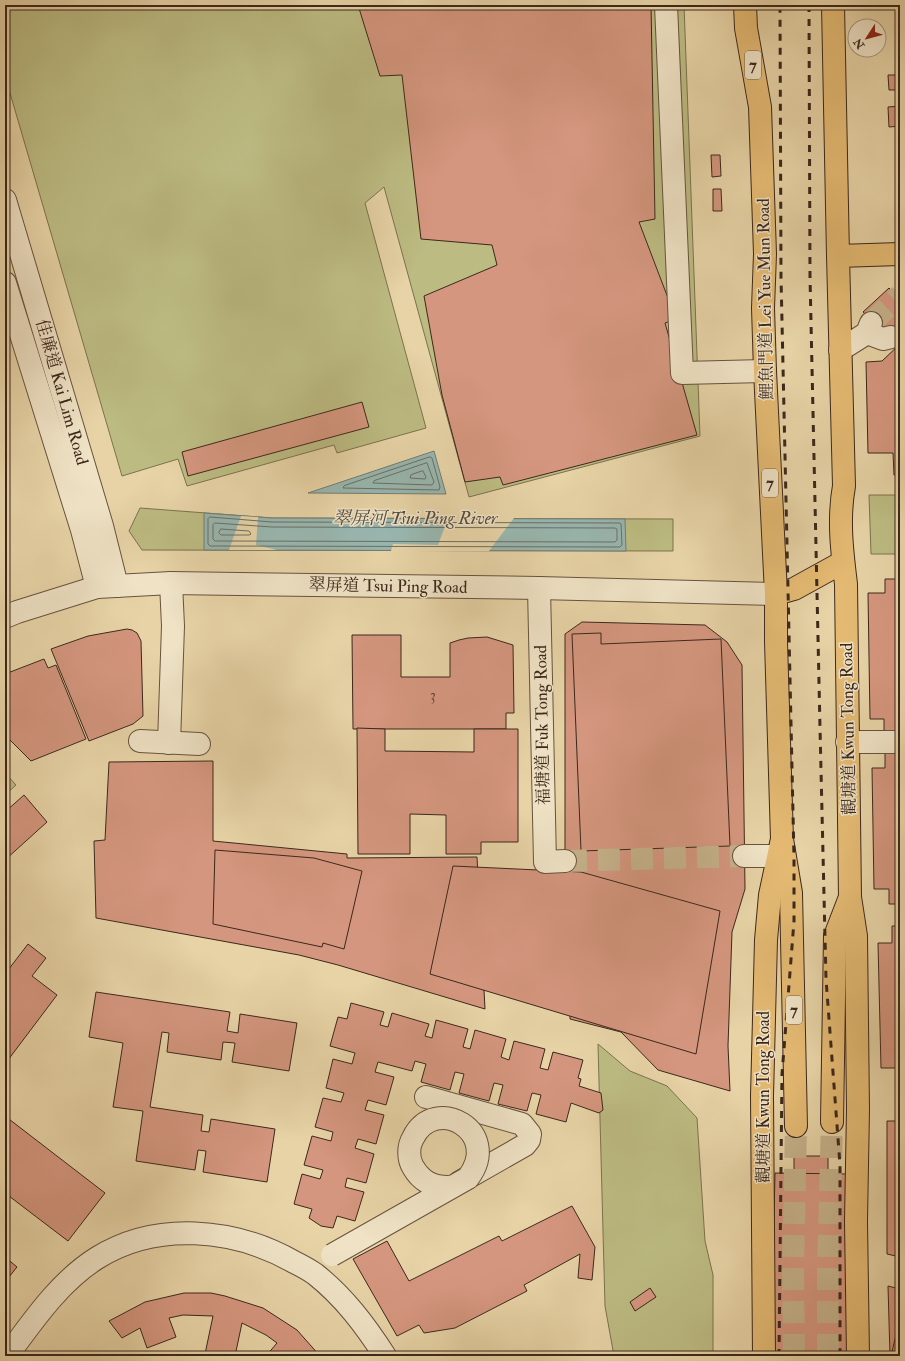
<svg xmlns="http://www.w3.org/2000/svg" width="905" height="1361" font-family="'IM FELL Double Pica','Noto Serif TC',serif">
<rect width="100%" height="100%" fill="#e7d3a6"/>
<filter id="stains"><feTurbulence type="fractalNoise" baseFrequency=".005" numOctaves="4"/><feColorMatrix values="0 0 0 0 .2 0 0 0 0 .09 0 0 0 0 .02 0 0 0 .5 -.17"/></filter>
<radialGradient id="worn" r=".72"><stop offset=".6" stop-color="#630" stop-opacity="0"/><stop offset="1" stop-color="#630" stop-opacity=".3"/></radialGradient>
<g fill="#bcbb82" stroke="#7c724f">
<polygon points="5,5 684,5 700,436 469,497 384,187 365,203 426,428 337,453 334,445 187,486 178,459 122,476 5,76"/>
<polygon points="869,495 900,495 900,554 871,554"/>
<polygon points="140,508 272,518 673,519 673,551 142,550 129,531"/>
<polygon points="5,773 16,785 5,795"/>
<polygon points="598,1044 630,1071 667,1086 697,1118 705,1241 713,1275 713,1356 614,1356 605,1306"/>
</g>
<g fill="#98b6af" stroke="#737d74">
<polygon points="434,451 446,494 308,493"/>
<polygon points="204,513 272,518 625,519 626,551 204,550"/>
</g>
<g fill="#e7d3a6">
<polygon points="241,516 258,517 256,545 277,550 229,550"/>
<polygon points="448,518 514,518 489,551 391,551 393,544 438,545"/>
</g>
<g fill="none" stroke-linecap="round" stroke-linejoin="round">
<g stroke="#6a6f66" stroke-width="1">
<polygon points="430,457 432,458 440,487 439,490 343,488 344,486"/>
<polygon points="427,463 434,482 432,485 373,483 374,481"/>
<polygon points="423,471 426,477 425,479 410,478 411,475"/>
<polygon points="210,517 272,522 620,523 621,524 622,545 620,547 210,546 208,544 208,519"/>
<polygon points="215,523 272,527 615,528 617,529 617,540 615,542 215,541 213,539 213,525"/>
<polygon points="221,529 249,531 251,534 249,535 221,535 219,533"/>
</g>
</g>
<g fill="#d4967e" stroke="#3c281c">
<polygon points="358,5 651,5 655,219 639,222 676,319 665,323 697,435 503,485 500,477 465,482 442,395 424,296 497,265 492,245 421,239 402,75 380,76"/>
<polygon points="888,75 900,75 900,90 889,90"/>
<polygon points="900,106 900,126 889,127 888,107"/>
<polygon points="711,155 720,155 721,176 712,177"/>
<polygon points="713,189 721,189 722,211 713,211"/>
<polygon points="889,288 900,300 900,344 863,312"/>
<polygon points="900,344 900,475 894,475 893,453 868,453 866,362 882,361"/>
<polygon points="362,402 369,427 188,476 182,452"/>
<polygon points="885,579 900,579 900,735 884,735 884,719 870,719 868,593 885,593"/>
<polygon points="582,622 705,625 727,642 742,665 745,889 732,932 728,1046 730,1091 658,1070 621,1032 570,1019 565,852 565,634"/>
<polygon points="127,629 132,630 137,633 141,641 143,716 133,724 89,741 51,649 88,636"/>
<polygon points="601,633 601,644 721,639 730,846 581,851 572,634"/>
<polygon points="352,635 401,635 401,677 450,677 450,643 459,640 468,638 487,637 513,645 514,713 506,713 506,729 353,729"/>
<polygon points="44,659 48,668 56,665 86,739 31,761 5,735 5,674"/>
<polygon points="357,728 385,729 385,751 474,752 474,729 518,729 518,842 481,842 481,854 446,854 446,815 410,814 410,854 358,854"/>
<polygon points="885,751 900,751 900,904 889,904 889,889 874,889 872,768 885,768"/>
<polygon points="213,761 213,841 347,854 347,858 477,857 485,1009 338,965 299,955 96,918 94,841 105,840 109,762"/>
<polygon points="24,795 47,822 5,860 5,812"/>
<polygon points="215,850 314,858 362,871 344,949 323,943 322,947 213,924"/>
<polygon points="453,866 581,872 720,911 696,1054 430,974"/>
<polygon points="892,926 900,926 900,1080 896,1080 896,1068 881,1068 878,943 892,943"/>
<polygon points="28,944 46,958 32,976 57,995 5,1064 5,974"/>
<polygon points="96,992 230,1012 227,1031 238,1033 240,1014 297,1023 289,1071 232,1062 235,1043 223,1042 221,1060 167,1052 169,1033 162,1032 150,1107 203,1115 201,1131 209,1132 211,1119 275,1129 267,1182 203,1172 206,1151 198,1150 195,1170 136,1161 143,1111 113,1107 123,1043 89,1037"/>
<polygon points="351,1003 384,1012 380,1025 388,1027 392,1013 429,1024 425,1036 432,1038 436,1020 468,1029 463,1047 470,1049 475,1030 506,1039 501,1057 509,1060 514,1041 545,1049 540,1068 548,1070 553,1052 583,1060 578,1078 581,1079 579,1086 601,1093 603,1110 599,1113 571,1103 566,1122 536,1114 541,1095 532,1093 527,1111 498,1104 503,1085 494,1083 489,1101 459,1093 464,1074 455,1072 450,1090 421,1082 426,1064 415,1061 412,1071 378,1062 375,1072 394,1077 386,1105 368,1100 365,1110 384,1115 376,1144 358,1139 355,1148 374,1154 366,1183 347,1178 345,1187 364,1192 355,1221 337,1216 333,1228 321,1226 309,1218 312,1209 294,1204 302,1174 320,1179 323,1170 304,1165 312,1136 331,1141 333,1132 315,1127 323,1098 341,1102 344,1093 326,1088 333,1059 352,1064 355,1053 330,1046 338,1017 347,1019"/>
<polygon points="5,1116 105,1193 68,1241 5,1193"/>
<polygon points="887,1121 900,1121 900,1257 887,1254"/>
<polygon points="794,1156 828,1156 828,1174 840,1174 836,1356 781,1356 786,1173 794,1173"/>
<polygon points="775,1173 850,1174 850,1356 771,1356"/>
<polygon points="572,1206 595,1247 592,1280 578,1278 580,1254 524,1285 527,1291 455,1328 424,1333 419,1325 397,1336 353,1259 387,1241 409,1281 499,1236 502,1241"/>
<polygon points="5,1257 17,1267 5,1282"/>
<polygon points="888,1286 900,1289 900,1356 890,1356"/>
<polygon points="650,1288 656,1297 635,1311 630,1302"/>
<polygon points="184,1293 211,1293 225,1296 263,1308 297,1330 320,1356 266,1356 277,1343 266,1335 242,1323 235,1356 205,1354 213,1316 183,1315 169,1318 176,1337 147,1348 140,1328 122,1338 109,1321 145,1302"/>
<polygon points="900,1318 900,1356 891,1356"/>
<rect x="543" y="1352" width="24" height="4"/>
</g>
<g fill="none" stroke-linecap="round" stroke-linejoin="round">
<g stroke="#c5b18a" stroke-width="22" stroke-dasharray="22 11" stroke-linecap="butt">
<polyline points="871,323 900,295"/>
<polyline points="565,861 744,856"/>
</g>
<g stroke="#c5b18a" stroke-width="22" stroke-dasharray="22 11" stroke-linecap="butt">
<polyline points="794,1356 793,1267 796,1126"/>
<polyline points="828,1356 828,1270 832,1122"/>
</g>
<defs>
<g id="minor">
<polyline points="666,5 682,373 765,371"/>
<polyline points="5,200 102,526 117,586"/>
<polyline points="5,283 82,530 97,587"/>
<polyline points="867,333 883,339 891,337"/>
<polyline points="840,350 867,333 871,323"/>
<polyline points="539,588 545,862 565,861"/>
<polyline points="5,617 17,612 97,587 171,583 539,588 776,594"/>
<polyline points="140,741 199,744"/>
<polyline points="847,742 900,742"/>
<polyline points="169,743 173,626 171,583"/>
<polyline points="744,856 778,856"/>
<polyline points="426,1097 522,1124 530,1134 529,1140 525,1145 460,1182"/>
<path d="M7,1356C33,1321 59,1282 97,1258C156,1221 234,1228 294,1262C300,1265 308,1269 315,1274C344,1297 365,1325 385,1356"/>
</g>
<g id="major">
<polyline points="833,5 838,256"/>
<polyline points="850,897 856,936 858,1109 856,1221 858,1356"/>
<polyline points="764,1356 762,1096 766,940 770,895 782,839"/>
</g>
<g id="highway">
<polyline points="745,5 746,28 760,107 765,254 763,308 765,371 776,594 776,642 782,839 791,893 796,1126"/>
<polyline points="776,594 794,589 843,562"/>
<path d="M832,1122L835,936L850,897L846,584C842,551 838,519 844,486L838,256L900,254"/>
</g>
</defs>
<use href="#minor" stroke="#67533e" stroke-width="24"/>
<use href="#major" stroke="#3c281c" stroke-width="24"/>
<use href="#highway" stroke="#3c281c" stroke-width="24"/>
<use href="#minor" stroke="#efe2c5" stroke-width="22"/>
<use href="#major" stroke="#e4ba73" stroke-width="22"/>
<use href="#highway" stroke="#e4ba73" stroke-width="22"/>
<g stroke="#3c281c" stroke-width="3" stroke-dasharray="7 7" stroke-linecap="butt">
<polyline points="809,5 810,277 820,728 826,979 840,1165 840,1356"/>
<polyline points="779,1356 782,1074 794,921 794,858 781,277 780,5"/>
</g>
<defs>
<path id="minor-bridge" d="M332,1255L468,1178C503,1132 435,1093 413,1138C408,1146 408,1159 413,1167C421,1181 432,1187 448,1187"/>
</defs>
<use href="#minor-bridge" stroke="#67533e" stroke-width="24" stroke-linecap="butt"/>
<use href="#minor-bridge" stroke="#efe2c5" stroke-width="22"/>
</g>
<g text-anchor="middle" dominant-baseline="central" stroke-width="3" stroke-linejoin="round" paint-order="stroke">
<g font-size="15" fill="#624434">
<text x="433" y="695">3</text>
</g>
<g fill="#efe2c5" stroke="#72604f" stroke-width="1">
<rect x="745" y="51" width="16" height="28" rx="3"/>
<rect x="762" y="469" width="16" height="28" rx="3"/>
<rect x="786" y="996" width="16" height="28" rx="3"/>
</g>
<g font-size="16" font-weight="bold" fill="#3c281c">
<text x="753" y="65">7</text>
<text x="770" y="483">7</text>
<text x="794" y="1010">7</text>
</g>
<g font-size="17" fill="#3c281c" stroke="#efe2c5">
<text transform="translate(765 299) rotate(-91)">鯉魚門道 Lei Yue Mun Road</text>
<text transform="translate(62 392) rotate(74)">佳廉道 Kai Lim Road</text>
<text transform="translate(388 586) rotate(1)">翠屏道 Tsui Ping Road</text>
<text transform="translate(542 725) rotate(-91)">福塘道 Fuk Tong Road</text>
<text transform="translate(848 729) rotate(-91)">觀塘道 Kwun Tong Road</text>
<text transform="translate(763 1097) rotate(-90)">觀塘道 Kwun Tong Road</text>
</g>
<g font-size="18" font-style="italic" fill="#534c41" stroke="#efe2c5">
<text x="415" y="518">翠屏河 Tsui Ping River</text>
</g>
</g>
<rect width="905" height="1361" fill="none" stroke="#e7d3a6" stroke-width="20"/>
<rect x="6" y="6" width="893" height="1349" fill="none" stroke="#3c281c" stroke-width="2"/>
<rect x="10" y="10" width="885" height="1341" fill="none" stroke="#3c281c"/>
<g transform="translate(867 38) rotate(234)"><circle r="19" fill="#efe2c5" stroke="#a79881"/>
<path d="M0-3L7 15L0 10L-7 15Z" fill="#8f2418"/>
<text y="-6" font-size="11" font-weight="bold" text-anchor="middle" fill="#3c281c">N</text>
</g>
<rect width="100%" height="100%" filter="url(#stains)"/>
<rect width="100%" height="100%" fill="url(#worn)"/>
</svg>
